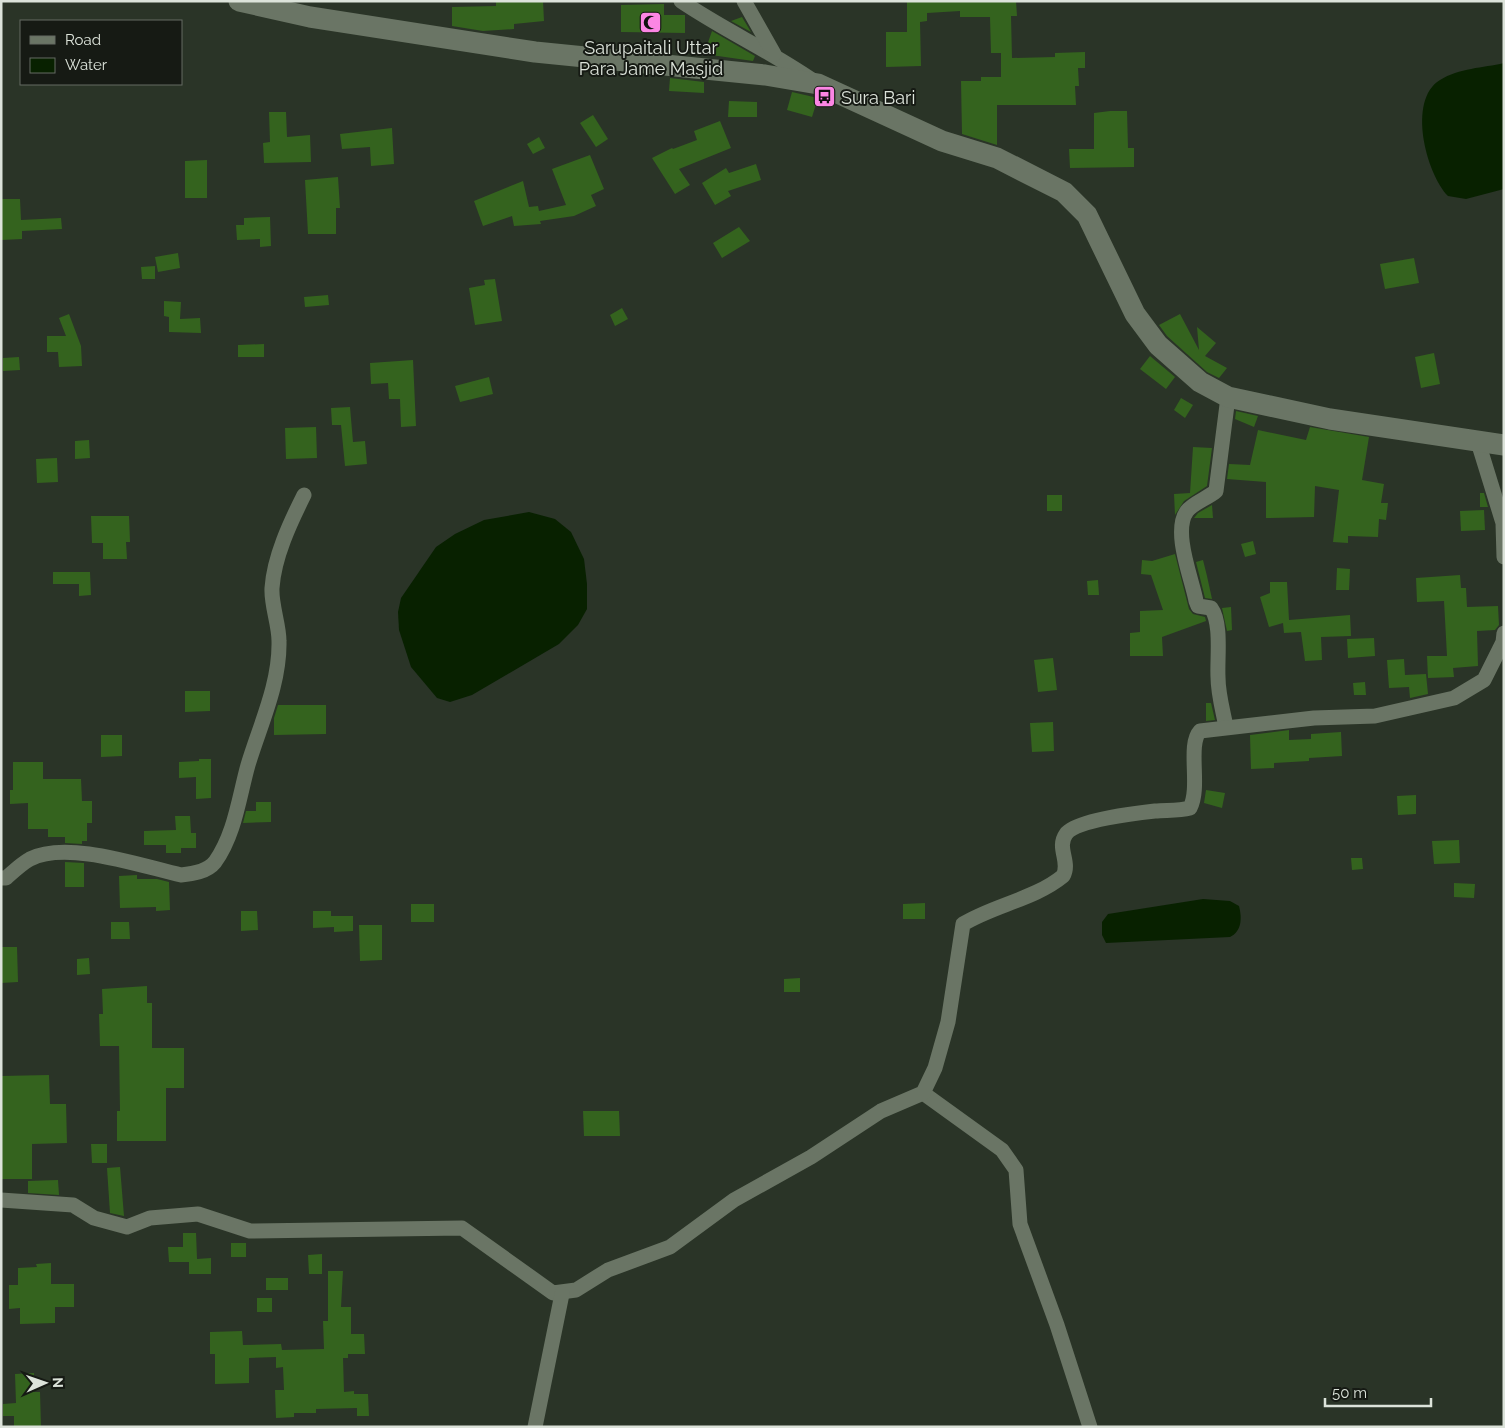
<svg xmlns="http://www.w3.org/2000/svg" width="1505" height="1428" font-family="Raleway,sans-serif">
<rect width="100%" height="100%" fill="#2a3427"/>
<g fill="#082100">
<path d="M1504,63V189L1466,199L1448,196C1426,173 1407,100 1440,80C1459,68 1483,68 1504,63Z"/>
<polygon points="529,512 555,519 571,532 584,559 587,584 587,609 578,625 559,644 472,695 450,702 437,698 411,667 399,630 398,612 401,598 436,547 455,534 484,520"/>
<path d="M1203,899L1230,901L1239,906C1242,918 1242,931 1230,937L1106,943L1102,935V922L1108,914Z"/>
</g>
<g fill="#34631e">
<polygon points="496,1 543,1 544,21 514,24 514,29 483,31 452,26 452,7 496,6"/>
<polygon points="907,1 1016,1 1017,16 1011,16 1012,58 1055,57 1055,53 1085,52 1085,68 1078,68 1079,86 1075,86 1076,105 997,105 997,145 962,134 961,81 981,81 981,77 1001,77 1001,53 991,53 990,17 960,17 960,11 927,13 927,21 920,22 921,66 886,67 886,32 907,32"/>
<polygon points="664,4 664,15 685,15 685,33 621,32 621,5"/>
<polygon points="742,17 751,32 731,21"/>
<polygon points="712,31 755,56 753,61 704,54"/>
<polygon points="670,78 704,82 704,93 669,91"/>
<polygon points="792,92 818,98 812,117 787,110"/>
<polygon points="729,101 757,102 757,117 728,117"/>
<polygon points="1110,111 1127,111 1128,148 1134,148 1134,167 1070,168 1069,149 1094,149 1094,113"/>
<polygon points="269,112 286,112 287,137 310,135 311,162 264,163 263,143 270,142"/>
<polygon points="593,115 608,139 596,147 580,123"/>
<polygon points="720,121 731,148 679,169 690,185 675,194 652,158 672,148 673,149 697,140 694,131"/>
<polygon points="392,128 394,164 371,166 370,147 342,149 340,134"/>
<polygon points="539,137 545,148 533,154 527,144"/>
<polygon points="590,155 604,189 591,195 596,206 574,216 540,221 541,224 514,226 512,216 483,226 474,201 523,181 529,207 538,206 539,211 566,205 552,169"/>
<polygon points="207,160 207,198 185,198 185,161"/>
<polygon points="756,164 761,180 728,191 731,196 715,205 702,183 726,168 729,173"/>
<polygon points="338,177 340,208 336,208 336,234 308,234 305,180"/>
<polygon points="1,199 20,199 21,220 61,218 62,229 22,231 22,239 1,240"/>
<polygon points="270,217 271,246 260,247 260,239 237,240 236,225 244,225 244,218"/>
<polygon points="739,227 750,241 722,258 713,243"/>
<polygon points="178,253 180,268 158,272 155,257"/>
<polygon points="1414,258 1419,283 1385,289 1380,264"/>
<polygon points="155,266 155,279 142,279 141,267"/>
<polygon points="495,279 502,321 475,325 469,288 485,285 484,280"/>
<polygon points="328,295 329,305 305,307 304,297"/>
<polygon points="164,301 181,302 180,319 200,318 201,333 169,332 169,317 164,316"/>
<polygon points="622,308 628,319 615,326 610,315"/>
<polygon points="69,314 81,346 82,366 59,367 58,352 47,352 47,336 66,336 59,318"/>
<polygon points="1180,314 1199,350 1197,327 1216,343 1205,356 1227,368 1219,378 1207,372 1167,336 1159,325"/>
<polygon points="264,344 264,357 238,357 238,345"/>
<polygon points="1434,353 1440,384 1421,388 1415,357"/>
<polygon points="1150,356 1175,377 1166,389 1140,369"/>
<polygon points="19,357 20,370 3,371 3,358"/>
<polygon points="413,360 416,426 401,427 400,399 389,399 388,383 371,384 370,363"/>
<polygon points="489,377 493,394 460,402 455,386"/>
<polygon points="1181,398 1193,405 1185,418 1174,410"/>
<polygon points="350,407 353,442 365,441 367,464 345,466 341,425 332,425 331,408"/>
<polygon points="1236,411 1258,416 1254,427 1235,419"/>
<polygon points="316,427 317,458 286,459 285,428"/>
<polygon points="1310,427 1369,437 1362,480 1384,484 1381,503 1388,503 1386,520 1379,519 1378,537 1348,536 1348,543 1333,542 1339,490 1315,486 1314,517 1266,518 1266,482 1227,479 1229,464 1250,465 1258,430 1306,440"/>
<polygon points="89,440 90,458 75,459 75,441"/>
<polygon points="1193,447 1212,448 1207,486 1184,501 1175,515 1174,494 1190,493"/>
<polygon points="57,458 58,482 37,483 36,459"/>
<polygon points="1480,493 1484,493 1488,507 1480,507"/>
<rect x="1047" y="495" width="15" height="16"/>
<polygon points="1212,505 1213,518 1194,518 1198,513"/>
<polygon points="1484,510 1485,530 1461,531 1460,511"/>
<polygon points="91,516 129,516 130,542 126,542 127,559 103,559 103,543 92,543"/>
<polygon points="1253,541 1256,554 1245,557 1241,544"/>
<polygon points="1175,554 1189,609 1193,614 1205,617 1206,621 1162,637 1163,656 1130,656 1130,633 1140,632 1140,611 1163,610 1151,575 1141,574 1142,560 1152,561"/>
<polygon points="1203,560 1207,576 1212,599 1205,598 1196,562"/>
<polygon points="1337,568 1350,569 1349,590 1336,590"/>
<polygon points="53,572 90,572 91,595 79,596 79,584 53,584"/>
<polygon points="1460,575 1461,588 1466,588 1467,607 1498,606 1499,625 1495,630 1477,631 1478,666 1453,668 1454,677 1428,678 1427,656 1447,656 1444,601 1417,602 1416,578"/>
<polygon points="1098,580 1099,595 1088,595 1087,581"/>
<polygon points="1270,582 1287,582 1289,620 1350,615 1351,636 1321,637 1322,660 1305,661 1301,632 1284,633 1283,623 1269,627 1260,597 1270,593"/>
<polygon points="1231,607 1232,630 1227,631 1222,608"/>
<polygon points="1374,638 1375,656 1348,658 1347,639"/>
<polygon points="1053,658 1057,690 1038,692 1034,660"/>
<polygon points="1404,659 1405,675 1426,674 1428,694 1410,698 1409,687 1389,688 1387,660"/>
<polygon points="1365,682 1366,695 1354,695 1353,683"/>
<polygon points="185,691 210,691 210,711 185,712"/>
<polygon points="1206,703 1211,703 1215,720 1206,721"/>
<polygon points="278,705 326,705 326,734 274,735 274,718"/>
<polygon points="1053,722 1054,751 1032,752 1030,723"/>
<polygon points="1289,730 1289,740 1311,739 1311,734 1341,732 1342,756 1309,758 1309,761 1274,763 1274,768 1251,769 1250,735"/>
<polygon points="101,735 122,735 122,756 101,757"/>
<polygon points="199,759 211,759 211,798 196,799 196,777 179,778 179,762 199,761"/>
<polygon points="13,762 43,762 43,779 81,779 82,801 92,801 92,823 87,823 87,841 82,841 82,844 65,843 65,837 48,837 48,829 28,829 28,803 10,804 10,790 13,790"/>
<polygon points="1206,790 1225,793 1222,808 1204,803"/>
<polygon points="1416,795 1416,814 1398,815 1397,796"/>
<polygon points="256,802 271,802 271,822 243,823 246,811 256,811"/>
<polygon points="175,816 190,816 191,833 196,833 196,848 181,848 181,853 166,853 166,845 144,845 144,831 176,830"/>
<polygon points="1459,840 1460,863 1434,864 1432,841"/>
<polygon points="1351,858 1362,858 1363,869 1352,870"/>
<polygon points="65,862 84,863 84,887 65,887"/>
<polygon points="137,875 137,879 157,879 169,882 170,910 156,911 156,907 120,908 119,876"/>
<polygon points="1454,883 1475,884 1474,898 1454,897"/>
<polygon points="925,903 925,919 903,919 903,904"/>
<rect x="411" y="904" width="23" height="18"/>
<polygon points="241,911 257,911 258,930 241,931"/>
<polygon points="313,911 331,911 331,916 353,916 353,931 334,932 334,927 313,928"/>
<polygon points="111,922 129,922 130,939 111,939"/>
<polygon points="359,925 382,925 382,960 360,961"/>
<polygon points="1,947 17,947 18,982 1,983"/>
<polygon points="89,958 90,974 77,975 77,959"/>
<polygon points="800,978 800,992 784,992 784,979"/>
<polygon points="147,986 147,1003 152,1003 152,1048 184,1048 184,1088 166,1088 166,1141 117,1141 117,1111 120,1111 119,1046 100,1046 99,1014 103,1014 102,989"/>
<polygon points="49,1075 50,1104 66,1104 67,1143 32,1144 32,1179 1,1179 1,1076"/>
<polygon points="583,1111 619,1111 620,1136 584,1136"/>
<polygon points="91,1144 107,1144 107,1163 92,1163"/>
<polygon points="120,1167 124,1216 110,1213 107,1168"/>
<polygon points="58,1180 59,1195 28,1193 28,1181"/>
<polygon points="183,1233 196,1233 197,1259 211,1258 211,1274 189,1274 189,1262 169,1262 168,1247 183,1247"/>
<rect x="231" y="1243" width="15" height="14"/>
<polygon points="322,1254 322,1274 309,1274 308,1255"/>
<polygon points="51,1263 51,1284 74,1284 74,1307 55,1307 55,1323 20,1324 20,1308 9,1309 9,1285 18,1285 18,1268 37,1267 36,1264"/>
<polygon points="328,1271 343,1271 341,1307 351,1307 351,1334 364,1334 365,1354 348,1354 348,1358 343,1358 344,1392 354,1391 354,1394 368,1394 369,1416 357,1416 357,1408 316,1409 316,1413 294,1413 294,1417 276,1418 275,1390 284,1390 283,1367 276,1368 276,1357 249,1358 249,1383 215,1384 215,1354 210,1354 210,1332 242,1331 243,1345 281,1344 282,1350 324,1349 323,1321 328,1321"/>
<rect x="266" y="1278" width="22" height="12"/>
<rect x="257" y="1298" width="15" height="14"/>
<polygon points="34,1373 34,1392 40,1392 41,1427 14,1427 14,1416 3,1416 3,1404 16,1403 15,1374"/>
</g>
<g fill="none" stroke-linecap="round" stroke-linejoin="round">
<g stroke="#6a7565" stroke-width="15">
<path d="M681,1C724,30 770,51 812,80"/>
<polyline points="744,1 774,54"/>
<polyline points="1478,442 1503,523 1504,557"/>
<path d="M1226,727C1223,711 1218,694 1218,677C1217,658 1222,623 1211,608L1198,606L1196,601C1192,579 1172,531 1187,511C1193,503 1208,498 1216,491L1228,397"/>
<path d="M1,878H6C13,872 21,864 30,859C67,840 141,866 181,875C192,874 207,872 215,862C235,834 239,797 248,765C260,725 280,684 279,641C279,624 271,605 272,588C274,557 290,523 304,495"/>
<polyline points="923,1093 1002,1150 1016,1170 1020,1224 1057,1325 1090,1427"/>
<path d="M1,1200L73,1205L94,1218L127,1227L150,1218L198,1214L250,1231L462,1228L553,1293L576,1290L608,1270L670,1247L734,1200L811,1157L881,1111L923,1093L935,1068L948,1022L963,924C994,905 1035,899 1063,876C1071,862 1056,848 1066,834C1076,820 1137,813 1155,811C1167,810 1179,811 1190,808C1201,787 1187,745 1200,731L1314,718L1375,716L1454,698L1484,680L1503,642L1504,633"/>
<polyline points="535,1427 562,1294"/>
</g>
<polyline stroke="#6a7565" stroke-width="21" points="239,1 310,17 535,52 765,75 818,84 942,141 997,158 1064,192 1087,215 1135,314 1158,345 1200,382 1228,397 1330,419 1504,445"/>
</g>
<defs>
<symbol id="mosque-square" viewBox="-11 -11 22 22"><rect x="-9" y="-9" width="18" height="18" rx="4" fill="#fc86e4" stroke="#161a14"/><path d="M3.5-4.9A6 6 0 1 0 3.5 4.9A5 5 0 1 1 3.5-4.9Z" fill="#111"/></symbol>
<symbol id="bus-square" viewBox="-11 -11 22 22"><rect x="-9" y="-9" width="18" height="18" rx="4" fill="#fc86e4" stroke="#161a14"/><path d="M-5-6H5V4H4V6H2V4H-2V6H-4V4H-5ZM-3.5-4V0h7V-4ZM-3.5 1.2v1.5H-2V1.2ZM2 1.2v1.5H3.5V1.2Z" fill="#111"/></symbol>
</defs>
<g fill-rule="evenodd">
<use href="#mosque-square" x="638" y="10" width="25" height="25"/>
<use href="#bus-square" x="812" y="84" width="25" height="25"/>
</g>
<g text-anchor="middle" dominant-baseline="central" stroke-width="4" stroke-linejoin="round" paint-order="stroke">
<g font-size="18" fill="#dce3da" stroke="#161a14">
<text x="651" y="47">Sarupaitali Uttar<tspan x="651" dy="21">Para Jame Masjid</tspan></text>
<text x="841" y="97" text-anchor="start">Sura Bari</text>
</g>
</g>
<rect width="1505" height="1428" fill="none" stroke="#dce3da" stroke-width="5"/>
<rect x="20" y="20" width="162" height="65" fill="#161a14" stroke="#656a63"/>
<rect x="30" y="36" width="25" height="8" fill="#6a7565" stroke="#656a63"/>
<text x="65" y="45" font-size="15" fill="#dce3da">Road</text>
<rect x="30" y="58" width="25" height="15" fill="#082100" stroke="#656a63"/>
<text x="65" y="70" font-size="15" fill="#dce3da">Water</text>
<g transform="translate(45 1383) rotate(88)" stroke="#161a14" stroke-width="4" paint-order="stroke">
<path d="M0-4L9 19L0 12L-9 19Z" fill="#dce3da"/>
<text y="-8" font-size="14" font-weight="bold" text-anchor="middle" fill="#dce3da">N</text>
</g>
<path d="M1325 1398v8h106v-8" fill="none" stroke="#dce3da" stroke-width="2.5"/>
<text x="1332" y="1398" font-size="15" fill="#dce3da" stroke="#161a14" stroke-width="4" paint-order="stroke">50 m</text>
</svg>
